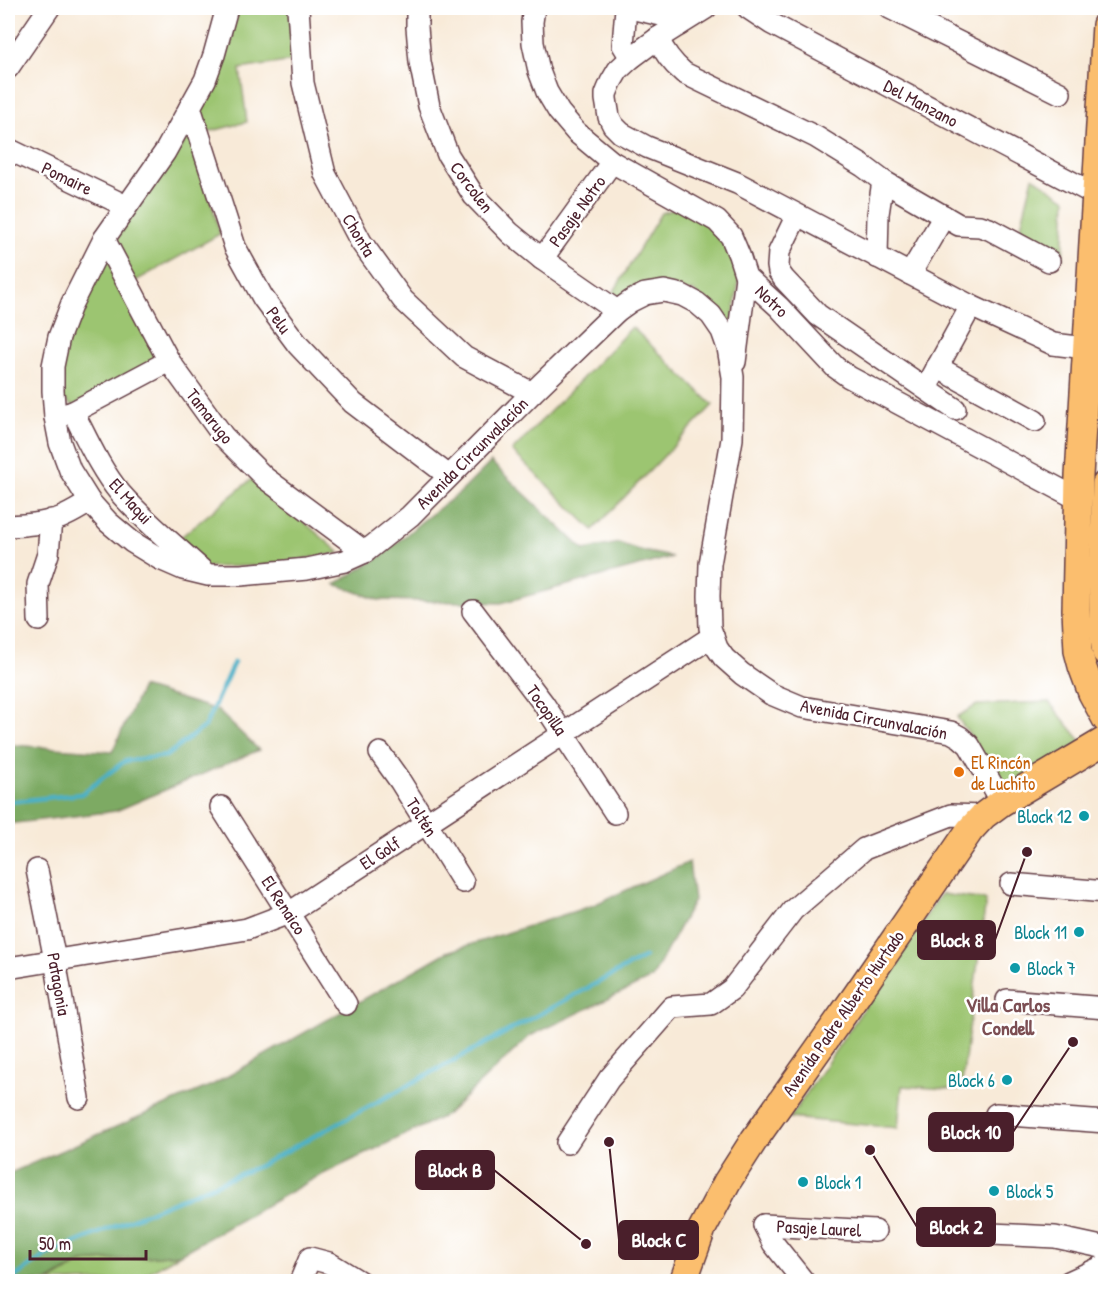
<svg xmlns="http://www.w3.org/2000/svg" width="1113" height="1289" font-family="'Patrick Hand',sans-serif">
<rect width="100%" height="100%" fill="#fff"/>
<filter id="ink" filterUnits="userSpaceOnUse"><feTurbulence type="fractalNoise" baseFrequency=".0167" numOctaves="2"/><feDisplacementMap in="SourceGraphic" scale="12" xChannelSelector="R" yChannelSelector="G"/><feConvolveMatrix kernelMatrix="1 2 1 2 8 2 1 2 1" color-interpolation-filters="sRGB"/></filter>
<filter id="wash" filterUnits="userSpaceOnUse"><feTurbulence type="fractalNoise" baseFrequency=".008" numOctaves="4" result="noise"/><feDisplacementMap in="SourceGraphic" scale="24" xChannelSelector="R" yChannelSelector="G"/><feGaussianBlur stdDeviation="1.35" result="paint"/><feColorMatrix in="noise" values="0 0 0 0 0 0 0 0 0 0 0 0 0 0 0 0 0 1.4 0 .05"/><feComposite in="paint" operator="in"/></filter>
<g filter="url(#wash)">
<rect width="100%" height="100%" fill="#f8ead8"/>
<g fill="#9cc571" stroke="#73724e" stroke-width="1.5">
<polygon points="234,8 291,8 292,61 240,69 247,122 204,133 200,112 227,53"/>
<polygon points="192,131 220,234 132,283 112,244"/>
<polygon points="1033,177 1066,199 1063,258 1020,230"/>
<polygon points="678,208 715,229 733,255 739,279 731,332 694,291 623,299 613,293 661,213"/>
<polygon points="106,251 162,357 73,406 63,399 63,356 82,295"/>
<polygon points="632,327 713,405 593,530 512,451"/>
<polygon points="253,478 340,553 259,566 202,567 176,541"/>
<polygon points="1049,702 1082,742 1005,787 957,717 977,705"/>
<polygon points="941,894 986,900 961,1090 902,1086 898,1128 790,1118"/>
<polygon points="180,1254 134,1281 49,1282 82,1262"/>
</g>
<g fill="#7daa63" stroke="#646447" stroke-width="1.5">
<polygon points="491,462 584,550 619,543 638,550 672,557 501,603 378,600 335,584 382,556 421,522 462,491"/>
<polygon points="142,687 217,710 259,750 116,811 8,824 8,749 12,745 112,752"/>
<polygon points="689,862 694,900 652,978 530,1036 446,1115 315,1178 180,1254 82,1262 49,1281 8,1281 8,1174 214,1084 447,952 591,906"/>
</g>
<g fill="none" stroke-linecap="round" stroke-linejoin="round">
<g stroke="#48b0c7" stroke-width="4.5">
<polyline points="8,802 81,794 125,761 166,756 205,726 234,662"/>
<polyline points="8,1282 46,1255 259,1166 645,957"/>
</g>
</g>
</g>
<g filter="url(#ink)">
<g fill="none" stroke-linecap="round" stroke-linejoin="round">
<defs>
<g id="minor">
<polyline points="227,8 214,55 205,80 165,152 104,239 72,303 59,337 53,366 53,391 55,417 60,443 70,470 90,502 108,522 132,542 160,559 183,569 208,575 241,575 307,569 345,561 365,552 410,516 532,393 617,311 631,301 645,294 664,291 682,295 697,303 711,315 722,331 728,348 733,377 732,439 710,564 709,596 710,628 717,648 724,658 742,674 771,694 802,707 951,732 960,737 969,745 1002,802"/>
<polyline points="298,8 303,83 325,174 361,242 403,300 464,357 532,393"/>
<polyline points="417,8 417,27 420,62 429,106 448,155 474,196 510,233 542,259 617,311"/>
<polyline points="534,8 532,22 533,43 539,71 547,92 559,112 576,132 612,162 717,221 731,236 739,255 746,277 779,307 835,367 849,377 1078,499"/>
<polyline points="626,8 623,45 631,58"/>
<polyline points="630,8 670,17 679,25"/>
<polyline points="706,8 658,38 631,58 618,70 611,82 606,94 606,99 609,117 613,125 621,133 647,147 737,183 971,306 1053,344 1086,348"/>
<polyline points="748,8 772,24 1096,195"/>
<polyline points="890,8 1060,93"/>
<path d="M658,38C664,53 672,63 684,73L816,137L863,166L883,181L959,225L980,226L989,229L1049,261"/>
<polyline points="8,68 49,8"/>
<polyline points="190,107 235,247 263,298 298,345 353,403 449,476"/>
<polyline points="8,149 126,206"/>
<polyline points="797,215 779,252 778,266 779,272 784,279 818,315 955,409"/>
<polyline points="104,239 169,361 223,436 265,478 365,552"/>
<polyline points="877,257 878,214 883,181"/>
<polyline points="542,259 612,162"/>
<polyline points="910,274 944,216"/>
<polyline points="735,362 746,277"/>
<polyline points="937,367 1035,421"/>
<polyline points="931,379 971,306"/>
<polyline points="73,412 169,361"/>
<path d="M55,417L73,412C87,439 100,469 120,493C145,522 177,547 205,573"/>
<path d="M8,526C26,525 43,524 60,518C71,514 81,507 90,502"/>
<polyline points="473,611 543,703 615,813"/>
<polyline points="39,620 38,584 48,554 51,520"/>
<polyline points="380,753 400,781 463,882"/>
<polyline points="221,807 346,1004"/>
<polyline points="37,870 55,960 79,1098"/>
<polyline points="1011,884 1106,892"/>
<polyline points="8,968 247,929 289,913 713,636"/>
<polyline points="1007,1000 1106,1008"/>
<polyline points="996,1114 1106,1122"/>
<polyline points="567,1143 609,1079 672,1007 711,1004 732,989 793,910 864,849 951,815 983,816"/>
<polyline points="764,1225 875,1231"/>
<polyline points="764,1225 773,1243 804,1282"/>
<polyline points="991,1234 1055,1237 1106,1248"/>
<polyline points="300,1282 310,1258 329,1263 360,1282"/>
<polyline points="1069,1282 1106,1265"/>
</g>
<g id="major">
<polyline points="1106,25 1079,476 1076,610 1078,651 1082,666 1092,693 1106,719"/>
<polyline points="1106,484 1103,575 1103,632 1106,652"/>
<polyline points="683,1282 702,1229 727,1182 754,1140 856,996 970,830 983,816 1002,802 1106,740"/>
</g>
</defs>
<use href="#minor" stroke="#643d45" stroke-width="24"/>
<use href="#major" stroke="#643d45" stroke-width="30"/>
<use href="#minor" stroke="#fff" stroke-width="21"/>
<use href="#major" stroke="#fbbe6e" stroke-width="27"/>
</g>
</g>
<circle fill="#e8710a" stroke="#fff" stroke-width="2" cx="959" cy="772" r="6"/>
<g fill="#0f9aa8" stroke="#fff" stroke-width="2">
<circle cx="1084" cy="816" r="6"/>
<circle cx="1079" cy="932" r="6"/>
<circle cx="1015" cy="968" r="6"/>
<circle cx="1007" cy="1080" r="6"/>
<circle cx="803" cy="1182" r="6"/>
<circle cx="994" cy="1191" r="6"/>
</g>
<g text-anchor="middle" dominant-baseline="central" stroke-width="5" stroke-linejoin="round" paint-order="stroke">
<g font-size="18" fill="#4a1f2b" stroke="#fff">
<text transform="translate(921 103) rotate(28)">Del Manzano</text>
<text transform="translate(67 178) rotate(26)">Pomaire</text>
<text transform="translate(472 187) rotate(53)">Corcolen</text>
<text transform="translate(577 211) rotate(-54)">Pasaje Notro</text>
<text transform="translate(359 235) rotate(59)">Chonta</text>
<text transform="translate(772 301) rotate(44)">Notro</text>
<text transform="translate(279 320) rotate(54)">Pelu</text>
<text transform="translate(210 416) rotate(52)">Tamarugo</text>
<text transform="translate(472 453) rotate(-45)">Avenida Circunvalación</text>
<text transform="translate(131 501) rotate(48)">El Maqui</text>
<text transform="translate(547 710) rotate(55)">Tocopilla</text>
<text transform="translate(874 719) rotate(11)">Avenida Circunvalación</text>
<text transform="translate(422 817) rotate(58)">Toltén</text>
<text transform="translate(380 853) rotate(-33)">El Golf</text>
<text transform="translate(284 905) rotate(57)">El Renaico</text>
<text transform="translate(59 984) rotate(80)">Patagonia</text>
<text transform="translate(843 1013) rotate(-55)">Avenida Padre Alberto Hurtado</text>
<text transform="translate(819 1228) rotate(3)">Pasaje Laurel</text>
</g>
<g font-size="18" fill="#c56008" stroke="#fff" text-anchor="start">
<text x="971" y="762">El Rincón<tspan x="971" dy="21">de Luchito</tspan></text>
</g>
<g font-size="18" fill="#0d838f" stroke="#fff" text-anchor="end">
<text x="1072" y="816">Block 12</text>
<text x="1067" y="932">Block 11</text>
<text x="1027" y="968" text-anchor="start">Block 7</text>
<text x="995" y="1080">Block 6</text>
<text x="815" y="1182" text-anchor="start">Block 1</text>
<text x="1006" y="1191" text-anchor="start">Block 5</text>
</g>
<g font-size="20" font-weight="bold" fill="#7c4e53" stroke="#fff">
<text x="1008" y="1004">Villa Carlos<tspan x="1008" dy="23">Condell</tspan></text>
</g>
</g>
<path fill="none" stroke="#4a1f2b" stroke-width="2" d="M1027 852L995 940M1073 1042L1013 1132M586 1244L494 1170M870 1150L917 1227M609 1142L619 1240"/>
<g fill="#4a1f2b" stroke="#fff" stroke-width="2">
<circle cx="1027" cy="852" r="6"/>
<circle cx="1073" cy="1042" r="6"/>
<circle cx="586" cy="1244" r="6"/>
<circle cx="870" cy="1150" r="6"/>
<circle cx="609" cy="1142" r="6"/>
</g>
<g fill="#4a1f2b" stroke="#4a1f2b" stroke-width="2">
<rect x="918" y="921" width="77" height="38" rx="6"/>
<rect x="929" y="1113" width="84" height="38" rx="6"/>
<rect x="416" y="1151" width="78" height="38" rx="6"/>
<rect x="917" y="1208" width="78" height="38" rx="6"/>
<rect x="619" y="1221" width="79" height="38" rx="6"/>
</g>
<g font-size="20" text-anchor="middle" font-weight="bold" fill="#fff">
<text x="957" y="947">Block 8</text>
<text x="971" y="1139">Block 10</text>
<text x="455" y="1177">Block B</text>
<text x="956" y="1234">Block 2</text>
<text x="659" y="1247">Block C</text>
</g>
<rect width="1113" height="1289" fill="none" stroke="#fff" stroke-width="30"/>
<path d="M30 1250v9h116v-9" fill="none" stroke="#4a1f2b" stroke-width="3"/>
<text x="39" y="1250" font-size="18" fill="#4a1f2b" stroke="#ffffff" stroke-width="4.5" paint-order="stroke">50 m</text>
</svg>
